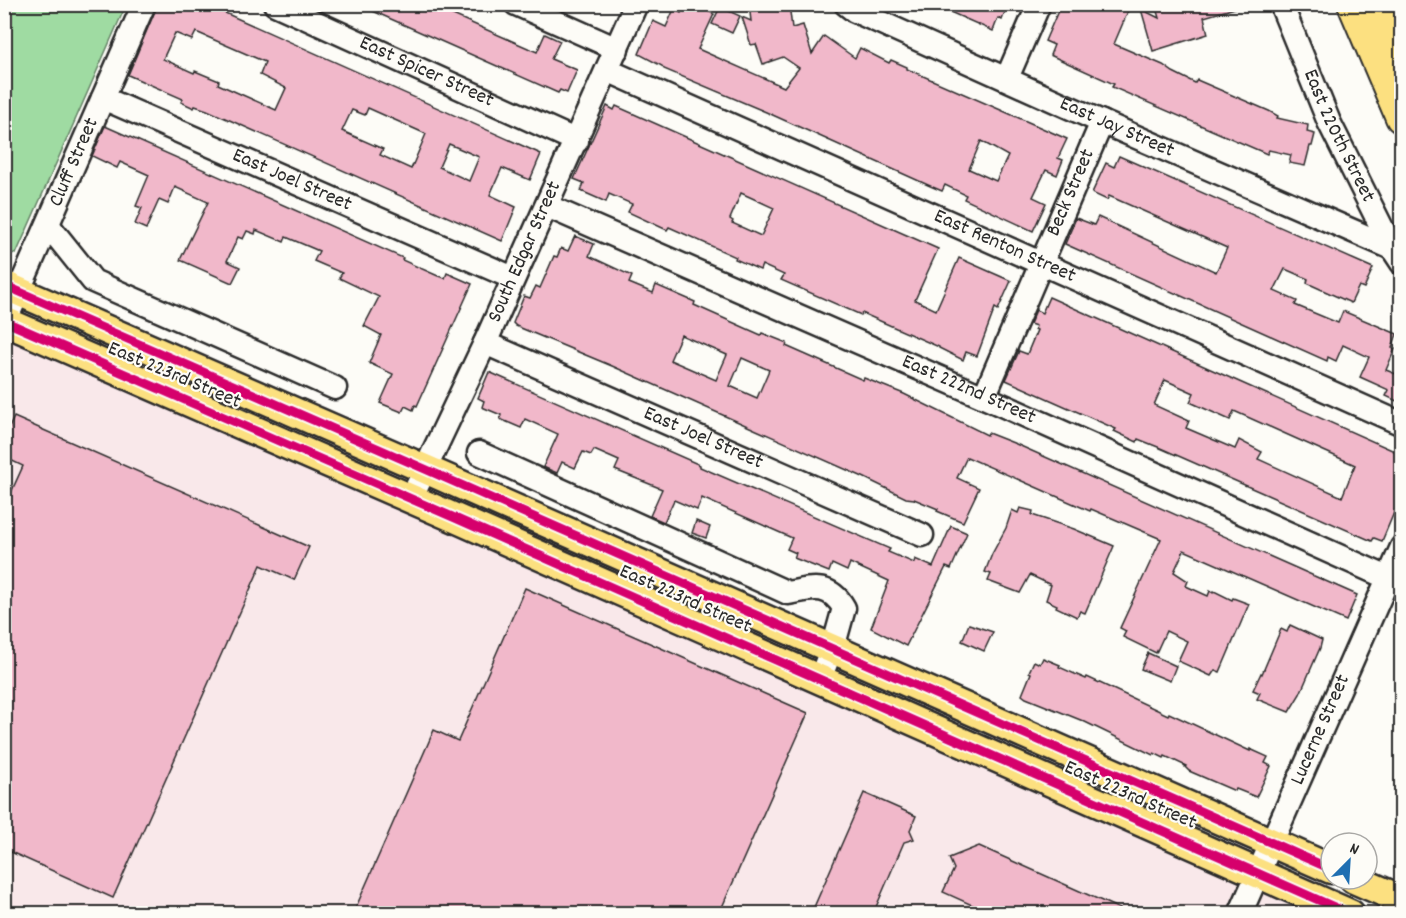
<svg xmlns="http://www.w3.org/2000/svg" width="1406" height="918" font-family="Dekko,sans-serif">
<rect width="100%" height="100%" fill="#fdfcf7"/>
<filter id="ink" filterUnits="userSpaceOnUse"><feTurbulence type="fractalNoise" baseFrequency=".0167" numOctaves="2"/><feDisplacementMap in="SourceGraphic" scale="12" xChannelSelector="R" yChannelSelector="G"/><feConvolveMatrix kernelMatrix="1 2 1 2 8 2 1 2 1" color-interpolation-filters="sRGB"/></filter>
<g filter="url(#ink)">
<polygon fill="#f9e8ea" points="4,337 429,520 1313,913 5,913"/>
<polygon fill="#9fdba2" stroke="#658366" stroke-width="1.5" points="4,5 126,5 16,254 4,251"/>
<g fill="#f1b8ca" stroke="#2b2b2b" stroke-width="1.5" fill-rule="evenodd">
<path d="M158,4H205L541,154L530,180L502,168L490,195L516,207L502,241L207,110L195,106L194,108L181,102L183,99L128,75ZM196,32L265,62L260,75L286,88L276,110L218,84L219,81L195,71L194,73L163,59L175,33L192,40ZM368,108L426,134L411,169L380,155L383,149L342,131L352,110L365,115ZM449,144L479,157L469,181L439,167Z"/>
<polygon points="357,4 428,4 537,52 545,34 560,41 551,59 577,70 567,93 560,90 558,93"/>
<path d="M685,4H693L714,14L698,49L784,87L799,68L783,57L763,64L756,44L751,45L742,17L751,21L749,4H789L792,28L803,25L812,54L824,36L855,58L860,48L889,63L891,60L907,67V69L1067,139L1058,158L1063,160L1057,175L1046,170L1033,197L1046,203L1033,231L964,199L966,195L945,185L942,191L928,185L766,112L664,69L662,66L639,54L653,21L666,27L674,9L681,13ZM981,141L1008,156L996,181L969,169Z"/>
<polygon points="932,4 1008,4 1002,20 998,18 993,31"/>
<polygon points="1061,4 1131,4 1114,44 1163,65 1173,72 1195,83 1197,80 1269,111 1278,116 1277,118 1308,125 1307,132 1315,134 1312,146 1310,146 1305,166 1289,163 1291,155 1269,150 1267,154 1112,87 1114,84 1050,55 1054,45 1045,41"/>
<polygon points="1155,4 1234,4 1235,8 1204,17 1208,34 1153,51 1141,9 1159,18"/>
<polygon points="720,7 740,16 732,33 712,24"/>
<path d="M607,106L614,110L616,106L938,249L915,300L936,310L959,258L1011,281L998,310L995,308L977,356L966,352L963,360L939,348V347L862,313L861,315L781,280L784,275L762,265L760,270L735,259L736,257L669,227L667,230L628,212L632,204L609,194L606,202L581,191L584,183L574,179ZM741,193L774,208L761,236L732,223L733,221L730,219Z"/>
<polygon points="105,126 403,258 402,260 438,276 445,278 447,273 472,284 417,406 415,405 413,410 405,406 402,412 380,403 393,374 369,363 381,335 364,326 379,297 339,278 342,273 314,261 319,251 286,237 284,242 256,230 255,234 247,231 243,239 238,237 227,261 240,267 232,283 180,260 208,202 175,187 168,204 159,200 146,229 135,224 142,208 136,206 149,175 120,162 117,168 92,156"/>
<polygon points="1119,156 1373,268 1364,288 1359,286 1351,303 1307,283 1308,279 1285,269 1274,291 1297,301 1295,305 1338,323 1343,311 1397,334 1392,348 1395,349 1386,370 1396,374 1401,362 1401,403 1386,396 1389,390 1360,377 1369,357 1343,345 1336,361 1328,357 1327,361 1065,244 1076,218 1094,225 1098,217 1216,272 1227,248 1109,196 1107,200 1092,193 1106,163 1114,167"/>
<path d="M575,236L594,244L589,256L632,276L629,283L653,293L656,285L695,302L694,305L761,335L762,333L787,343L786,346L863,380L864,378L904,394L987,435L988,433L1016,444L1357,595L1346,621L1184,550L1174,572L1188,581L1186,586L1208,596L1210,591L1213,593L1214,591L1232,600L1233,598L1249,604L1220,672L1215,670L1211,676L1178,661L1187,641L1166,631L1156,653L1123,637L1126,631L1120,628L1161,539L1091,509L1090,511L967,457L957,478L979,488L963,522L937,511L938,509L914,499L906,498L863,477L612,366L516,326L513,323L524,296L530,298L536,286L540,288L554,256L557,257L561,248L568,251ZM681,335L727,355L716,380L670,360ZM742,358L769,370L757,398L730,386Z"/>
<path d="M1049,297L1401,454V496L1382,541L1374,538L1372,541L1158,447L1138,439L1137,442L1114,431L1116,429L1006,380L1019,351L1027,354L1037,330L1035,329L1036,326L1030,324L1036,310L1042,313ZM1165,380L1194,393L1190,402L1230,420L1234,411L1355,465L1342,497L1258,459L1262,452L1239,440L1235,449L1186,428L1189,421L1154,405Z"/>
<polygon points="489,372 700,465 700,467 890,549 888,552 914,563 915,559 933,567 951,526 967,533 951,569 946,567 906,646 871,628 889,581 850,563 847,571 832,564 829,572 794,558 796,553 787,549 792,538 702,498 697,510 674,500 664,522 650,516 662,489 615,470 619,461 594,450 591,455 583,452 575,468 562,462 557,473 543,467 558,434 525,419 521,428 500,419 501,415 482,407 484,401 478,398"/>
<polygon points="14,417 309,547 294,580 261,565 113,898 4,849 4,508 23,466 4,457 4,439"/>
<polygon points="1020,508 1033,511 1032,515 1074,529 1114,546 1085,613 1080,611 1077,617 1056,607 1057,605 1046,600 1051,585 1030,575 1020,593 988,581 991,574 985,572 992,554 1006,528 1012,510 1018,513"/>
<polygon points="696,521 710,527 706,538 692,533"/>
<polygon points="525,588 808,713 719,914 353,914 434,730 458,741"/>
<polygon points="969,624 993,632 984,651 962,641"/>
<polygon points="1290,625 1322,640 1320,648 1300,694 1289,712 1257,699 1260,693 1253,690 1261,673 1262,674 1281,629 1287,632"/>
<polygon points="1148,653 1176,666 1170,681 1141,669"/>
<polygon points="1043,658 1060,665 1059,667 1086,679 1087,677 1168,715 1169,713 1250,751 1250,749 1268,757 1265,763 1271,766 1256,797 1236,789 1235,791 1189,771 1185,767 1186,766 1165,756 1164,758 1154,753 1153,755 1083,721 1026,698 1022,695 1031,673 1029,672 1034,661 1040,664"/>
<polygon points="864,793 916,816 910,830 914,839 904,842 873,914 811,914"/>
<polygon points="979,846 1131,914 992,914 943,892 954,869 949,858"/>
</g>
<g fill="none" stroke-linecap="round" stroke-linejoin="round">
<defs>
<g id="minor">
<path id="s1" d="M275,4L577,141"/>
<polyline points="516,4 617,49"/>
<path id="s2" d="M846,4L855,11L1102,122L1392,248"/>
<path id="s3" d="M1281,4L1329,122L1392,248L1402,263"/>
<path id="s4" d="M607,70L1402,424"/>
<polyline points="1007,78 1039,4"/>
<path id="s5" d="M103,98L513,278"/>
<path id="s6" d="M547,206L984,397L1388,578"/>
<polyline points="48,225 93,281 335,388"/>
<path id="s7" d="M5,322L144,4"/>
<path id="s8" d="M485,343L922,535"/>
<path id="s9" d="M984,397L1102,122"/>
<path d="M479,453L788,593C813,588 830,583 844,608L836,637L820,679"/>
<path id="s10" d="M411,499L485,343L636,4"/>
<path id="s11" d="M1240,914L1402,547"/>
</g>
<g id="major">
<polyline points="4,285 425,469 1331,869"/>
<polyline points="4,321 455,518 1350,914"/>
<polyline points="1354,879 1402,900"/>
</g>
<g id="highway">
<polyline points="1354,4 1402,117"/>
<polyline points="1384,4 1402,51"/>
</g>
</defs>
<use href="#minor" stroke="#2b2b2b" stroke-width="27"/>
<use href="#major" stroke="#2b2b2b" stroke-width="33"/>
<use href="#highway" stroke="#2b2b2b" stroke-width="36"/>
<use href="#minor" stroke="#fdfcf7" stroke-width="22"/>
<use href="#major" stroke="#fce080" stroke-width="28"/>
<use href="#highway" stroke="#fce080" stroke-width="32"/>
<defs>
<g id="cycleway">
<polyline points="4,285 425,469 1331,869"/>
<polyline points="4,321 455,518 1350,914"/>
</g>
</defs>
<use href="#cycleway" stroke="#fdfcf7" stroke-width="13"/>
<use href="#cycleway" stroke="#d6006c" stroke-width="9"/>
</g>
</g>
<g text-anchor="middle" dominant-baseline="central" stroke-width="4.5" stroke-linejoin="round" paint-order="stroke">
<g font-size="21" fill="#2b2b2b" stroke="#fdfcf7">
<text stroke="none"><textPath href="#s1" startOffset="166">East Spicer Street</textPath></text>
<text stroke="none"><textPath href="#s2" startOffset="298">East Jay Street</textPath></text>
<text stroke="none"><textPath href="#s3" startOffset="144">East 220th Street</textPath></text>
<text stroke="none"><textPath href="#s7" startOffset="174">Cluff Street</textPath></text>
<text stroke="none"><textPath href="#s5" startOffset="206">East Joel Street</textPath></text>
<text stroke="none"><textPath href="#s9" startOffset="222">Beck Street</textPath></text>
<text stroke="none"><textPath href="#s4" startOffset="435">East Renton Street</textPath></text>
<text stroke="none"><textPath href="#s10" startOffset="272">South Edgar Street</textPath></text>
<text transform="translate(174 376) rotate(23)">East 223rd Street</text>
<text stroke="none"><textPath href="#s6" startOffset="460">East 222nd Street</textPath></text>
<text stroke="none"><textPath href="#s8" startOffset="238">East Joel Street</textPath></text>
<text transform="translate(685 600) rotate(24)">East 223rd Street</text>
<text stroke="none"><textPath href="#s11" startOffset="201">Lucerne Street</textPath></text>
<text transform="translate(1130 796) rotate(24)">East 223rd Street</text>
</g>
</g>
<rect width="1406" height="918" fill="none" stroke="#fdfcf7" stroke-width="24"/>
<rect x="12" y="12" width="1382" height="894" fill="none" stroke="#2b2b2b" stroke-width="2" filter="url(#ink)"/>
<g transform="translate(1349 861) rotate(24)"><circle r="28" fill="#fdfcf7" stroke="#a9a8a5" stroke-width="1.5"/>
<path d="M0-4.5L10 22L0 15L-10 22Z" fill="#1f6fb2"/>
<text y="-9" font-size="16" font-weight="bold" text-anchor="middle" fill="#2b2b2b">N</text>
</g>
</svg>
